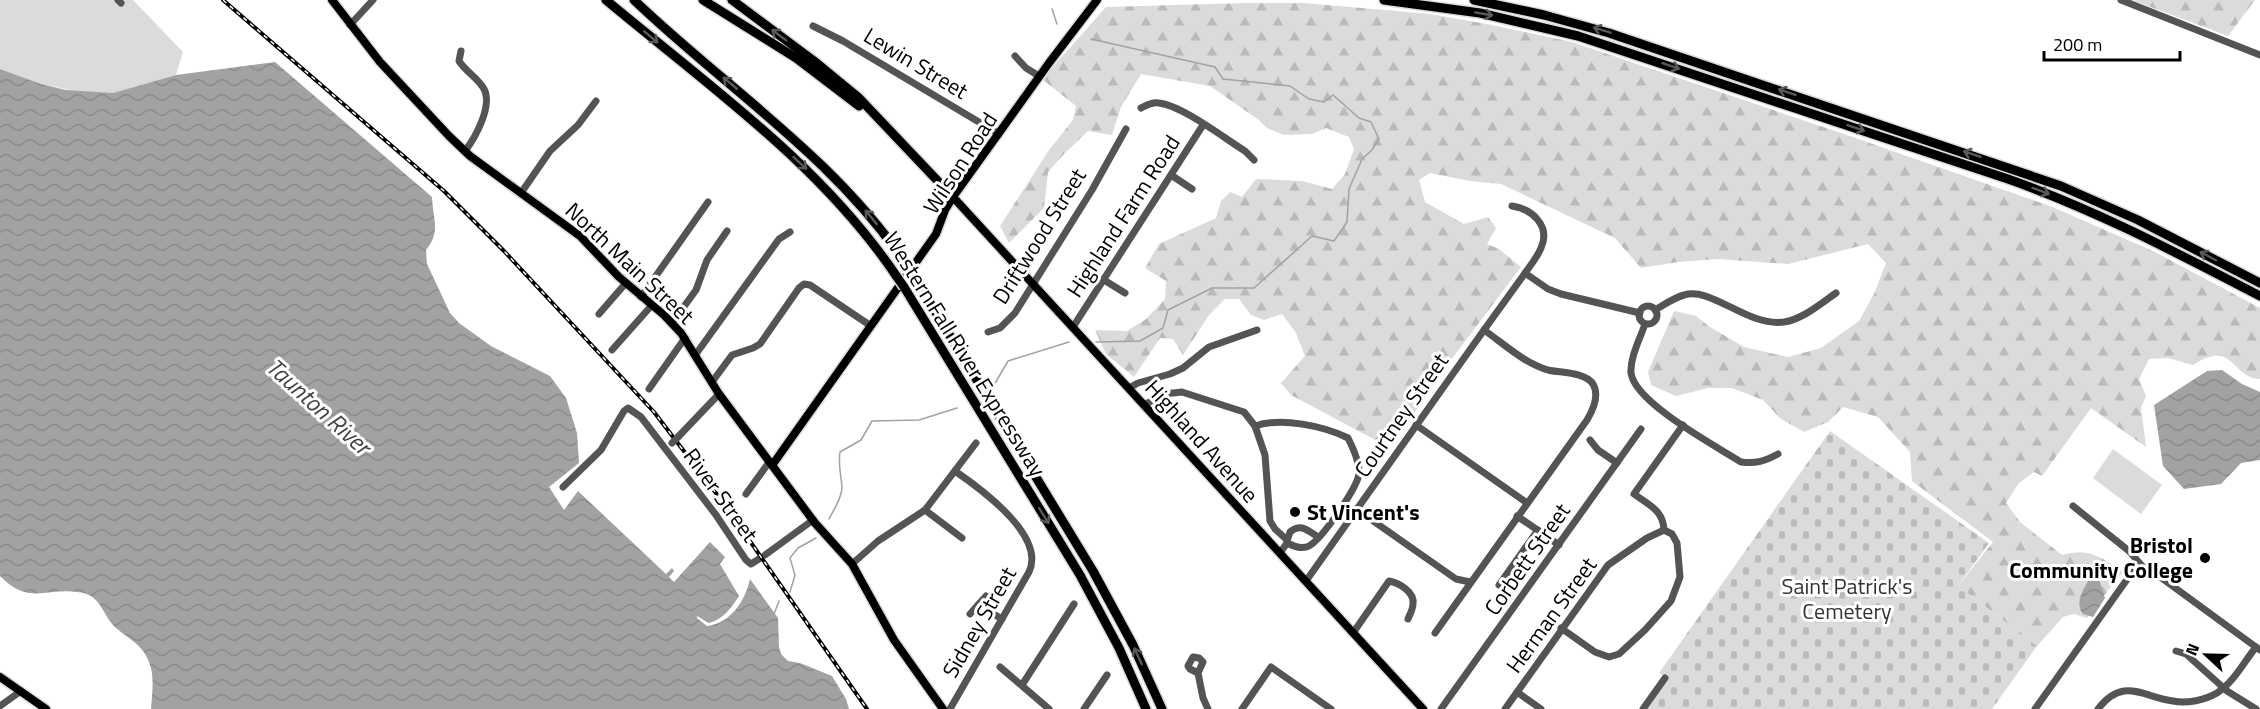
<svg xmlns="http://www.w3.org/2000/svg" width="2260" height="709" font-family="'Titillium Web',sans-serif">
<defs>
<pattern id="forest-firs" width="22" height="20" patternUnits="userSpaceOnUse" patternTransform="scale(1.5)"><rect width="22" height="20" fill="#dbdbdb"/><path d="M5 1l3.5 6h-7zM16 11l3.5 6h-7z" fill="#bababa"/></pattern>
<pattern id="cemetery-stones" width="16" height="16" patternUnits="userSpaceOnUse" patternTransform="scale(1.5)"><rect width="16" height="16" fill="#dbdbdb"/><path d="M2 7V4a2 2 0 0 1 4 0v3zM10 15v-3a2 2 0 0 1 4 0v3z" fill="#bababa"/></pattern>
<pattern id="water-waves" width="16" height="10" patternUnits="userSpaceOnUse" patternTransform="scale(1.5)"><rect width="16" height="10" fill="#a2a2a2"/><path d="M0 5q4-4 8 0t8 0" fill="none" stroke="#8a8a8a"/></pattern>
</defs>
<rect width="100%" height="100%" fill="#fff"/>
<g fill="#dbdbdb">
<polygon points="0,0 133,0 183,52 176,75 113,93 85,93 41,84 0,69"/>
<polygon points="2113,449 2162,485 2141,514 2093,478"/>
</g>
<g fill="url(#forest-firs)">
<polygon points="2132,0 2255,0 2228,36"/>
<path d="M1245,3H1304L1430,14L1487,24L1572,42L1844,134L2050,206L2153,251L2260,308V379C2231,379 2235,338 2193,365L2168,358L2149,359L2139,379L2146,396L2141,408L2146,447L2091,408L2042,476L2034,472L2019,483L2006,503L2020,522L2062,555C2089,547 2100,557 2123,571L2087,618L2074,614L2063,617L2037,646L1958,586L1993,542L1912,481L1910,452L1878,417L1843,407L1828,422L1804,432L1781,419L1763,400L1732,388H1708L1676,396L1651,385L1648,372L1674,311L1696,316L1710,327L1744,347L1788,357L1821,348L1859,321L1874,294L1886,263L1868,244L1788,264L1718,259L1678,262L1641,268L1615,238L1501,184L1470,181L1430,173L1419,180L1425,202L1464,224L1488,217L1496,228L1487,244L1499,249L1521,267L1439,376L1394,443H1381L1291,395L1281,383L1305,356L1296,333L1282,314L1264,320L1251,315L1239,299H1225L1209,315L1183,355L1173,339L1160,338L1134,377L1106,354L1095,330L1127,331L1146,319L1165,299L1166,281L1145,268L1159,244L1216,218L1221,201L1230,192L1242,197L1256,179L1302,181L1332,189L1345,174L1354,149L1349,137L1326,128L1312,134L1284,135L1267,128L1259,120L1210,86L1141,74L1121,107L1112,135L1088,131L1064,154L1048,172L1044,208L1009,243L1000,226L1049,150L1073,120L1076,106L1042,79L1106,7Z"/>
</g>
<polygon fill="url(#cemetery-stones)" points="1830,431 1989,543 1958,586 2037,646 1992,709 1647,709 1668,679 1659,673"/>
<g fill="url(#water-waves)">
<path d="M275,62L432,197C433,220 441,231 426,250L427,264L450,313L459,323L491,346L550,376L566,398L577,433L579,463L549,487L564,510L578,491L666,574L672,568L674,571L669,577L674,582L710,542L725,557L720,564L739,596C731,608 724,619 709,623L697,616V618L707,626C731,623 745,601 750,579L778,618L779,647L781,654L788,661L800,663L832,676L846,699L849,709H151C152,696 154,680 151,668C145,645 131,641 116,628C101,614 102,594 77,592C45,588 28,605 0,576V69L41,84L66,90L113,93L176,75Z"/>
<polygon points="2222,370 2242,384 2260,392 2260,460 2241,463 2221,484 2184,489 2163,466 2154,405 2207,371"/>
<path d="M2099,579L2105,598L2093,617L2083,614C2075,603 2082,592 2088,581Z"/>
</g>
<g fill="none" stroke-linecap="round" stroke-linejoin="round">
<g stroke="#a2a2a2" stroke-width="1.5">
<polyline points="1052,9 1057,24"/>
<polyline points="1091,39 1215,67 1223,79 1290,86 1309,99 1324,102 1333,95 1359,118 1371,122 1379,139 1372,150 1362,159 1349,189 1347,222 1334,241 1312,236 1254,288 1212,288 1168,310 1163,328 1140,341 1096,342"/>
<polyline points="994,385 1008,361 1069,342"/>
<path d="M829,519C834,509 842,498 842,487C841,475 838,465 840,452L861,440L872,421L919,420L957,408"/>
<polyline points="790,592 795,575 790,558 798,548 816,538"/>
<polyline points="774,614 779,601"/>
</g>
<defs>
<g id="major">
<polyline points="332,0 380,62 449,136 470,156 580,236 619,277 664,315 681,333 719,394 815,523 852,564 894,640 943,709"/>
<polyline points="953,197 1423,709"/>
<polyline points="773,464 936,234 945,210 953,197 1049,63 1097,0"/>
<polyline points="0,677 46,709"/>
</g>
<g id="highway">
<path d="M606,0C709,86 822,165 897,277"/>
<path d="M634,0C726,88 834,157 906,264"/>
<polyline points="703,0 796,58 859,106"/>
<polyline points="732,0 814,61 859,98 953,197"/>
<path d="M1384,0L1480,13L1578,36L2008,179C2096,210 2177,253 2260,296"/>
<polyline points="1474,0 1544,15 1609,33 2061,186 2138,220 2260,283"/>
<polyline points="913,275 1093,571 1133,645 1162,709"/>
<polyline points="904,287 1080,575 1119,648 1146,709"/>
</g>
</defs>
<use href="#major" stroke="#dbdbdb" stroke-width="11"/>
<use href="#highway" stroke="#dbdbdb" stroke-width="12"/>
<g stroke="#545454" stroke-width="7">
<polyline points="118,0 121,3"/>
<polyline points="2121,0 2260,55"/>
<polyline points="350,25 373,0"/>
<polyline points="813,26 843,41 999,134"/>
<path d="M461,51L459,61C466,72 478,78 484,89C493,106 475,138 465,151"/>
<polyline points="1015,56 1026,68 1039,76"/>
<path d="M1141,108C1147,105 1152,102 1159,103C1181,105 1224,138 1245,151L1254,160"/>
<polyline points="1171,175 1192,189"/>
<polyline points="521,193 550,151 578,125 596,101"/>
<polyline points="1525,273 1548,289 1561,294 1640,313"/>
<polyline points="1104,280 1125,293"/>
<polyline points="641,297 708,202"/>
<circle cx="1648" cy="315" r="9"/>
<path d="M1655,310C1664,305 1673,298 1684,295C1711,286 1747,327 1784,322C1803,319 1820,304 1836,293"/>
<polyline points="599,314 625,284"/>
<polyline points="672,323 696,290 707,260 727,231"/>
<path d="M1645,324C1640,339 1630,357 1631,373C1635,403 1716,446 1741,462C1756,464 1765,461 1778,454"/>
<polyline points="1073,327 1203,125"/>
<path d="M1484,330C1497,312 1510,294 1523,276C1529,267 1537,258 1541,248C1551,226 1532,209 1512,206"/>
<polyline points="988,332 1000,328 1015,313 1092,190 1126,129"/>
<polyline points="612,350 652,305"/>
<polyline points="696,354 779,239 790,232"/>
<polyline points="712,382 732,355 753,348 760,344 799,288 804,284 810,285 871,326"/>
<polyline points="1129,388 1138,383 1170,374 1183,368 1209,347 1257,330"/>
<polyline points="649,389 685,338"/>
<path d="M1144,405L1164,394L1182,392L1244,412L1255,426C1281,417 1324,426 1348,438C1353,448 1360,463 1359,474C1357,488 1322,539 1309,546C1302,550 1293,546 1287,543L1280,553"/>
<polyline points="1416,425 1527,503"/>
<polyline points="1255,426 1265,455 1270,521 1275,529 1286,539"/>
<polyline points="678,437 719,394"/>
<polyline points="1590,440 1598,450 1617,463"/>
<polyline points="563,487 601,450 624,411 628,408 641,417 716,515 746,560 751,564 759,559"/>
<polyline points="746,494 770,461"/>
<polyline points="2073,506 2129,551 2143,567 2152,571 2260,650"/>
<polyline points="1356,509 1456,579 1470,582"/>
<polyline points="925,510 962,538"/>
<polyline points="1517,516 1559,545"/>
<path d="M1664,530C1663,510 1649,505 1634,494L1683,425"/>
<path d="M1287,541L1290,532C1301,523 1307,530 1318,537"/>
<polyline points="765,555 813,520"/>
<polyline points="852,564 878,541 925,510 976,443"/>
<path d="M1306,581L1484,330C1504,344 1524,363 1548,370C1561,373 1585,372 1593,384C1600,396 1593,410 1587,420L1435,633"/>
<polyline points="1499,585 1538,530"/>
<polyline points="978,605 1002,619"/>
<polyline points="970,614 986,596"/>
<polyline points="1561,628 1595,652 1609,657 1619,654 1645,630 1671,601 1680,577 1677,543 1672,534 1664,530"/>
<path d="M1353,633L1389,581C1399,583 1415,592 1413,604C1413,609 1410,614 1408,619"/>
<polyline points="2176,651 2186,654 2227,691 2256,709"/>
<polyline points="1000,667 1049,709"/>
<polyline points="1198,673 1190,669 1188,666 1193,657 1199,658 1203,662 1198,673 1203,698 1208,709"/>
<polyline points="1022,685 1074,604"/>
<polyline points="1517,692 1541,709"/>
<polyline points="0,706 21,691"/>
<path d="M950,709L1029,572C1046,536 981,489 955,471"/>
<polyline points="1084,709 1107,675"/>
<polyline points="1242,709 1271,667 1331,709"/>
<polyline points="1441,709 1641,429"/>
<polyline points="1505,709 1608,565 1647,538 1664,530"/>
<polyline points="1643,709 1665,678"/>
<polyline points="2035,709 2128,578 2136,569 2143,567"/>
<path d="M2098,709C2123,676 2143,697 2173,701C2187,704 2205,700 2217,693C2234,682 2244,662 2256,647"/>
</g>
<use href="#major" stroke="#000" stroke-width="8"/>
<use href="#highway" stroke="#000" stroke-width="9"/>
<defs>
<polyline id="rail" points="223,0 444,191 504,251 654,412 722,501 867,709"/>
</defs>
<use href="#rail" stroke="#000" stroke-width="4"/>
<use href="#rail" stroke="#fff" stroke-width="1.5" stroke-dasharray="4.5" stroke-linecap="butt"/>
<defs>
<g id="highway-bridge">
<polyline points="906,264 913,275"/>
<polyline points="897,277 904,287"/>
</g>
</defs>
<use href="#highway-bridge" stroke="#dbdbdb" stroke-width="12" stroke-linecap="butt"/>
<polyline stroke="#545454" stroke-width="7" points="672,443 678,437"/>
<use href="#highway-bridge" stroke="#000" stroke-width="9"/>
</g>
<defs><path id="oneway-shaft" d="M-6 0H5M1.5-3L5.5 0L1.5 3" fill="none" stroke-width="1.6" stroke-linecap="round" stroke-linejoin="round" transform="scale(1.5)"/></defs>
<g stroke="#595959">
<use href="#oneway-shaft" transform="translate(1484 14) rotate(10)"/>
<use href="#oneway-shaft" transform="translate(1602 30) rotate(-163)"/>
<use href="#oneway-shaft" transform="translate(779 35) rotate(-143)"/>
<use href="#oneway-shaft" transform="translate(651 37) rotate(40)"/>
<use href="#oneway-shaft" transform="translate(1671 66) rotate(19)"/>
<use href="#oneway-shaft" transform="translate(730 83) rotate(-140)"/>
<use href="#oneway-shaft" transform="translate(1787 92) rotate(-161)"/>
<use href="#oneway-shaft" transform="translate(1856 128) rotate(19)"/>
<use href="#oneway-shaft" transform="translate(1972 154) rotate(-161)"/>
<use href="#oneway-shaft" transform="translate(800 163) rotate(42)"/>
<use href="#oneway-shaft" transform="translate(2041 191) rotate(20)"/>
<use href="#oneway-shaft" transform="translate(871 217) rotate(-129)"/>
<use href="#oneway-shaft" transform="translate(2208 256) rotate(-152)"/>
<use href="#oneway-shaft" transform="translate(1044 516) rotate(58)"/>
<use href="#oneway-shaft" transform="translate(1138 656) rotate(-115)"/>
</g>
<g fill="#000" stroke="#fff" stroke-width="2">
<circle cx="1295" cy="512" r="6"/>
<circle cx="2205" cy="558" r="6"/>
</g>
<g text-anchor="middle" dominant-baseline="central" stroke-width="6" stroke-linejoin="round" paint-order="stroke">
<g font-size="22" fill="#000" stroke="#fff">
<text transform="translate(916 63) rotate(31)">Lewin Street</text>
<text transform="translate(960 163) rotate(-57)">Wilson Road</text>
<text transform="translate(1123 216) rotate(-57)">Highland Farm Road</text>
<text transform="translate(1039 236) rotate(-58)">Driftwood Street</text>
<text transform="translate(630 263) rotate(43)">North Main Street</text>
<text transform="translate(965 354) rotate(58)">Western Fall River Expressway</text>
<text transform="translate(1401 415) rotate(-55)">Courtney Street</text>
<text transform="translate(1202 441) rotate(48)">Highland Avenue</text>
<text transform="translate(721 495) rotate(54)">River Street</text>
<text transform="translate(1527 559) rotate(-55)">Corbett Street</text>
<text transform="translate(1551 615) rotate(-54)">Herman Street</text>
<text transform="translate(979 622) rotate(-60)">Sidney Street</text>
</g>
<g font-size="22" font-weight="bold" fill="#000" stroke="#fff" text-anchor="start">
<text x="1307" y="512">St Vincent's</text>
<text x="2193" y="545" text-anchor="end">Bristol<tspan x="2193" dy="25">Community College</tspan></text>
</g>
<g font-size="22" fill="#323232" stroke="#fff">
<text x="1847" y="586">Saint Patrick's<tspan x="1847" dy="25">Cemetery</tspan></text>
</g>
<g font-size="24" font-style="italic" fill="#434343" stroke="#fff">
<text transform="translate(319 406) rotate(42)">Taunton River</text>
</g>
</g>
<g transform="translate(2206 655) rotate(292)" stroke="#ffffff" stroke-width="4.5" paint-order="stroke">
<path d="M0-4.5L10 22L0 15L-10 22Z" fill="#000000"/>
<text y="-9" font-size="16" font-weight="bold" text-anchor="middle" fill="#000000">N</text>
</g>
<path d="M2044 51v9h136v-9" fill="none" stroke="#000000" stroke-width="3"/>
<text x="2053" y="51" font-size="18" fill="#000000" stroke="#ffffff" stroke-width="4.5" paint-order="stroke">200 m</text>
</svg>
